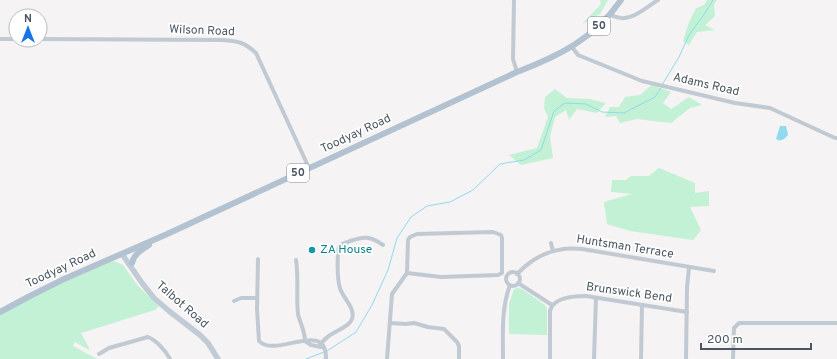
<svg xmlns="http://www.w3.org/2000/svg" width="837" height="359" font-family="Overpass,sans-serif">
<rect width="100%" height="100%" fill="#f5f3f3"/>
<g fill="#c3f1d5">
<polygon points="600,0 608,0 600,14 582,24 601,4"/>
<polygon points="707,0 717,0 714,4 715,16 705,25 715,30 697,32 689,45 683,41 689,22 696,8 704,5"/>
<polygon points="652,85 671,92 663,103 671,109 689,97 702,105 690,108 671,123 637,119 620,123 616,116 605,117 610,107 619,107 625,97 640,95"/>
<polygon points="555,89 567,98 589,99 606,103 597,113 577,109 569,120 566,110 555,117 550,137 553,158 521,165 509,155 537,148 548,117 544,108 545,97"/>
<polygon points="659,168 695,183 695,193 709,191 709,206 690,207 701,230 693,240 630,231 607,224 604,202 632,194 611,192 612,180 626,180 631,176 649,176"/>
<polygon points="114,261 123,265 138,286 159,306 155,310 81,333 89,348 89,350 75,342 73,346 97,359 0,359 0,312 103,262"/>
<polygon points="518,288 522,289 545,305 547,309 547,335 509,334 509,304 514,289"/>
</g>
<path fill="#90daee" d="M780,126H786L788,135C784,139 782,142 776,139Z"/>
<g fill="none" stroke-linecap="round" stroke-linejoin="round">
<g stroke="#90daee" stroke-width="1">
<polyline points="662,85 679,57 689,35 705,13 713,0"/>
<polyline points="327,351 356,332 372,305 388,270 397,238 411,217 427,206 450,202 473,190 500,164 524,160 541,150 554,111 565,103 586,104 602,112 624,113 655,97 661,88"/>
<polyline points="306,359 324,352"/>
</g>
<g stroke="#c1cad2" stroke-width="4">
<polyline points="514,0 513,59 517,72"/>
<path d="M611,15C629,25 643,9 658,0"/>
<polyline points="0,39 16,39"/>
<path d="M40,39L222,40C238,41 244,42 256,53L309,168"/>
<polyline points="572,47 578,55 642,81 735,103 770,108 835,138 837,138"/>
<polyline points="551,243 553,251"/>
<path d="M258,259L257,309L259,341C276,359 327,318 326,359"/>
<path d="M296,260C299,278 296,296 298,314C300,323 305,331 305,341"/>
<circle cx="513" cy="279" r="7"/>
<path d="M517,274C535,255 556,246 582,249L714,271"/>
<polyline points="518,283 552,305"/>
<polyline points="234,301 241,298 257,298"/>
<polyline points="390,323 406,324 414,323 428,327 444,329 457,342 459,346 459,359"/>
<polyline points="305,341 311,345 321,347"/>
<path d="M320,346C326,332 349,329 352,319C356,308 342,297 340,288C337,279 337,256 339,247C342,243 346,243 350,241C365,236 370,236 383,245"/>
<path d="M99,354L109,348L148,337C156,340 166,351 170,359"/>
<polyline points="387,359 392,294 407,273 408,240 410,237 417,234 493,232 501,235 502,238 502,273 498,275 441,277 407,273"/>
<path d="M503,359C503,334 501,309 510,285"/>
<path d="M550,359V311C553,297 574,296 586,296L687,312"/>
<polyline points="594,359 596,298"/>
<polyline points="641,359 642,305"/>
<polyline points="686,359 687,288 689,267"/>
<polyline points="733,359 734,328 739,323 837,323"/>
</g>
<polyline stroke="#c1cbd6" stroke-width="5.5" points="122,254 142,283 154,298 169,311 200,335 208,343 218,359"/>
<g stroke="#b3c2d1" stroke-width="6">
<path d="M132,263C134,254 141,250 149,245"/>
<path d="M0,312L30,296L64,279L165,235L517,72C559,56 595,38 621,0"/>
</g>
</g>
<circle fill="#0f9aa8" stroke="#fff" stroke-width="1.5" cx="312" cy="250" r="4"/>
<g text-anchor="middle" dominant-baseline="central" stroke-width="3.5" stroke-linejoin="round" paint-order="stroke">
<g fill="#fff" stroke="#808990" stroke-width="1">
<rect x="588" y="17" width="22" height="18" rx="3"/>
<rect x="287" y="164" width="22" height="18" rx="3"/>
</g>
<g font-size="11" font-weight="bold" fill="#4a5661">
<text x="599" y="26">50</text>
<text x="298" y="173">50</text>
</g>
<g font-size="12" fill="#4a5661" stroke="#fff">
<text transform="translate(202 31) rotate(2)">Wilson Road</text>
<text transform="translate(706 85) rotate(13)">Adams Road</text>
<text transform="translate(356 134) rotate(-25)">Toodyay Road</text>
<text transform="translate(625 247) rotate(9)">Huntsman Terrace</text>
<text transform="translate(61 269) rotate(-25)">Toodyay Road</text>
<text transform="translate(629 293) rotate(8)">Brunswick Bend</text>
<text transform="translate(182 305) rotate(41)">Talbot Road</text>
</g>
<g font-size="12" fill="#0d838f" stroke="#fff" text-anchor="start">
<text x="320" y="250">ZA House</text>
</g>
</g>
<g transform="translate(28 28)"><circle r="19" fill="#ffffff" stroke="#b7bbc0"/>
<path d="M0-3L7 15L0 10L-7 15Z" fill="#1a73e8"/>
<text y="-6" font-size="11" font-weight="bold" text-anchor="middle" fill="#4a5661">N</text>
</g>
<path d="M701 343v6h110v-6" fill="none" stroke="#4a5661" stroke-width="2"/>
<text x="707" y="343" font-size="12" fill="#4a5661" stroke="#ffffff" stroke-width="3" paint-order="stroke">200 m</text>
</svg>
